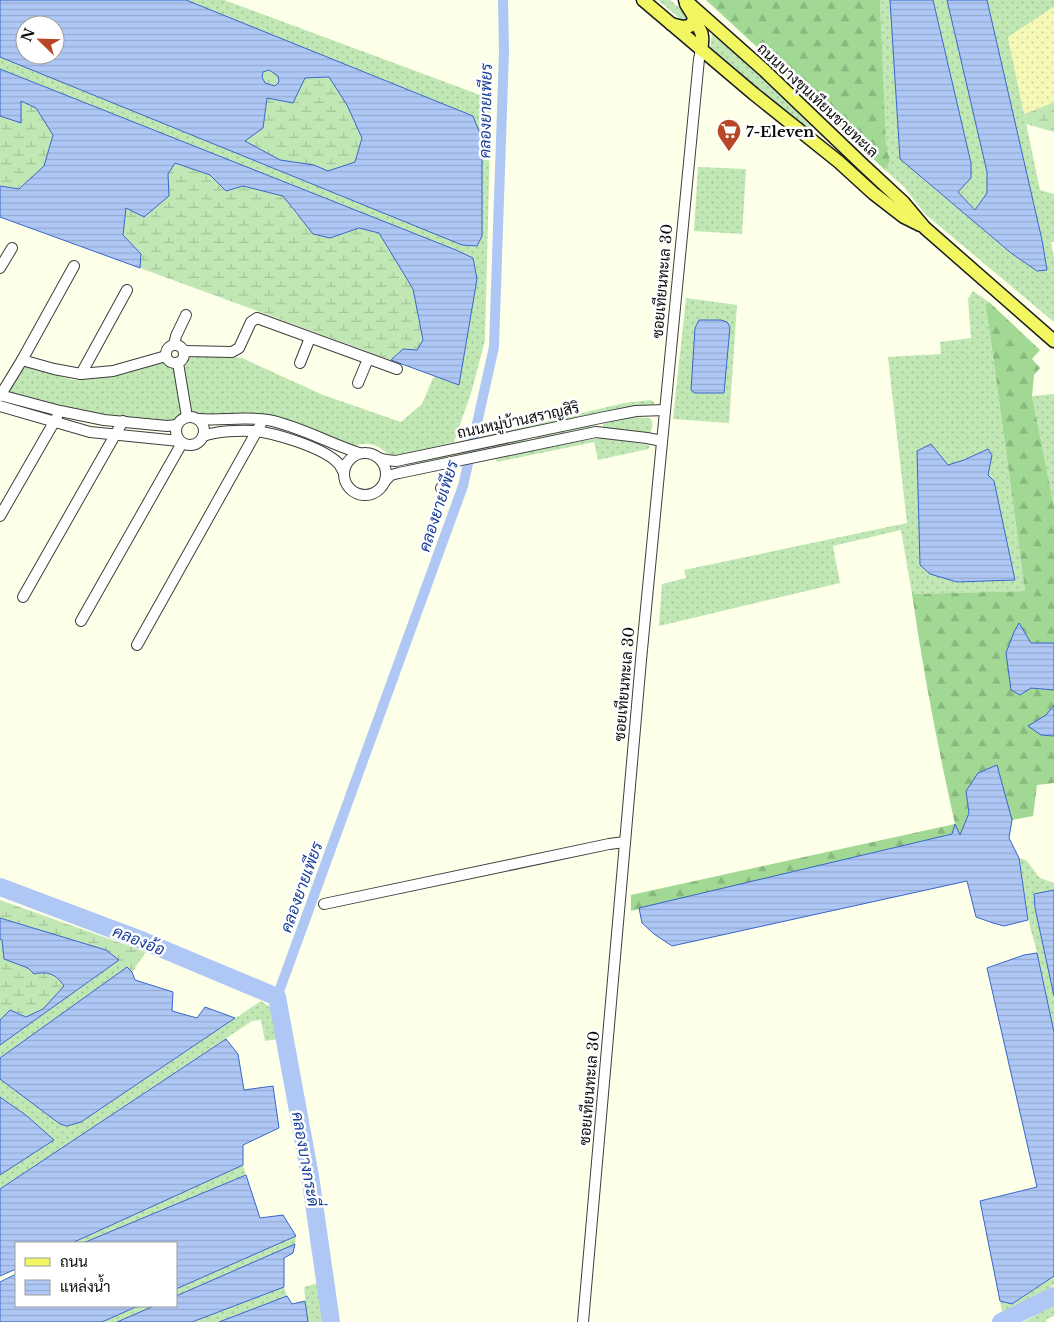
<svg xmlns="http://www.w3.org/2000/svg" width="1054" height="1322" font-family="'Libre Baskerville',Sarabun,serif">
<defs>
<pattern id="grass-dots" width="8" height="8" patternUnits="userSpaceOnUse" patternTransform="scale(1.25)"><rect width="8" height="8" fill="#c1e7b4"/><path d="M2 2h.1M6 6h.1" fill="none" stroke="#a4c599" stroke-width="1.8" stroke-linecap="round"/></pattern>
<pattern id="forest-firs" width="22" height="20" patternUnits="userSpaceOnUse" patternTransform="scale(1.25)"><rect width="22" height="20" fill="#a0d894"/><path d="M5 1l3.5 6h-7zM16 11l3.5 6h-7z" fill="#88b87e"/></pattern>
<pattern id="wetland-marsh" width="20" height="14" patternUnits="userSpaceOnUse" patternTransform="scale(1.25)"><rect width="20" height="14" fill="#c1e7b4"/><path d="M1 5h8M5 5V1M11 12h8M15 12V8" fill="none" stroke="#a4c599"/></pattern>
<pattern id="sand-dots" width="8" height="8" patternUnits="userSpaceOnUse" patternTransform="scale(1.25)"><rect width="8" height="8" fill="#f6f9b6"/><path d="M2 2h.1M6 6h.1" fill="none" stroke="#d2d49b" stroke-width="1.8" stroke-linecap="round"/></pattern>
<pattern id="water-rules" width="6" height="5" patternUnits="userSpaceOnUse" patternTransform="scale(1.25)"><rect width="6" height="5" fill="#afc7f5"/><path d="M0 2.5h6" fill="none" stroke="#95aad1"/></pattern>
</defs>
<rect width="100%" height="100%" fill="#fdffe9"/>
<g fill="url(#grass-dots)" fill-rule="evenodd">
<path d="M186,0H224L491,99L485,340L472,390L454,442L391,457C375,442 369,441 348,448L325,434L289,422L203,417L193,412L182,414L173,421L156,422L125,419L11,395L8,391L21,364L73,380L87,379L162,361L168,366L183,368L187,363L190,355L242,358L323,395L401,422L422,404L434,376L459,385L456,250L0,69V57L462,245L473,116Z"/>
<polygon points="658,0 670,0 689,16 688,20 684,22"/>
<polygon points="880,0 890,0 900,159 1011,253 1037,271 1042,240 987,0 1054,0 1054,7 1008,37 1040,190 1054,194 1054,242 1051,242 1054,258 1054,322 925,214 904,187 885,170 890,161 886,144"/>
<polygon points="933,0 947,0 987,172 987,193 975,210 957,192 970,178 971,163"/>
<polygon points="712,32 730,46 815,130 814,132 811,132 804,126 710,51"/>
<polygon points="698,167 746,169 742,234 694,231"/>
<path d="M973,291L989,302L985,305L989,327L1025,591L912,594L901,530L833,546L840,583L659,626L662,584L686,578L684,570L907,523L888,357L941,354L940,342L971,338L968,299ZM987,449L988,476L994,481L1015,579L920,565L917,451L948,465L964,460Z"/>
<polygon points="686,298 737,305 729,423 673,419"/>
<polygon points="1054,394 1054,506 1032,396"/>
<polygon points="651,400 654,402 654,407 572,420 486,436 624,403"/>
<path d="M625,417L650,418C653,422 653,428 650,433L623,431L615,428L612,431L604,428L603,425L604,422Z"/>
<polygon points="594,425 596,426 594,429 539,440 537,439 537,436 540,435"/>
<polygon points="601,438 649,445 650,447 648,449 598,460 594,442 497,462 495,459 585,440"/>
<polygon points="524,439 525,441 407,467 405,464"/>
<polygon points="1019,858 1026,860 1040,878 1054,883 1054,890 1034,894 1035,908 1054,996 1054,1032 1036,948 1030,927"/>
<polygon points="119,960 127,967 0,1058 0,1045"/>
<polygon points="261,1001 273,1009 278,1039 265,1041 261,1020 252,1021 0,1189 0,1175 53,1140 27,1116 0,1097 0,1079 60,1124 67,1126 81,1122"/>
<polygon points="243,1165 246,1175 83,1243 72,1243"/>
<polygon points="296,1236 295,1244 176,1296 176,1289"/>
<polygon points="1054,1276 1054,1285 1016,1311 1003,1317 1000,1301 1012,1304"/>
<polygon points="318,1283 324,1322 308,1322 304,1287"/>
<polygon points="284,1287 287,1296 219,1322 192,1322"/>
<polygon points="1054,1302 1054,1316 1047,1319 1046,1322 1023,1322 1036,1315"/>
<polygon points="138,1306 154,1306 117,1322 102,1322"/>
</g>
<g fill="url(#forest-firs)">
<polygon points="706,0 880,0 886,144 890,161 885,170 757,47"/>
<path d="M989,302L1040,350L1032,359L1040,368L1034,375L1032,396L1054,506V643H1031L1019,624L1031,688L1054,690V705L1046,715L1041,735L1054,736V783L1037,785L1033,816L1012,820L996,765L966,791L969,813L960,835L955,825L952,834L631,911V895L955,824C938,748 923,671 912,594L1025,591L989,327L985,305Z"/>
</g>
<g fill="url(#wetland-marsh)">
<polygon points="269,70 278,76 279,83 275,86 265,83 262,77 263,72"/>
<polygon points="329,77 347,105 362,138 355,162 328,171 314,165 280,160 244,140 263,128 267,98 305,78"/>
<polygon points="20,101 36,108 53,135 44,166 19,189 0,186 0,116 21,123"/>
<polygon points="1054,102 1054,132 1026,124 1024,114"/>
<polygon points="175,163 210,175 226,191 243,186 283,196 296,214 330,238 359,228 379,233 413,289 423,341 417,350 403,349 391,360 140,268 141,254 123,235 126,208 168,196 168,174"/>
<polygon points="0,900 146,952 132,972 106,950 0,918"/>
<path d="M0,939L2,940L4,959L28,968L34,974C48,971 56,974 64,986L43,1009L26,1017L10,1010L0,1020Z"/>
</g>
<polygon fill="url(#sand-dots)" points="1054,7 1054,102 1024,114 1008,37"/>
<g fill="url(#water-rules)" stroke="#3767ca" fill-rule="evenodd">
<path d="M0,0H186L473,116L482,139V236L477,246L462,245L0,57ZM25,25H55V55H25ZM269,70L278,76L279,82L275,86L265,83L262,77L263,72ZM329,77L347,105L362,138L355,162L328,171L314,165L280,160L245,141L263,128L267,98L293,103L305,78Z"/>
<polygon points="890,0 933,0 971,163 971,178 958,192 975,210 987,193 987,172 947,0 987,0 1042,240 1047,270 1037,271 1011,253 900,159"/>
<polygon points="0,69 456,250 473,258 477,279 459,385 391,360 403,349 417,350 423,340 413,289 379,233 359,228 330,238 313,234 283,196 243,186 226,191 210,175 175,163 168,174 169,196 144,217 126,208 123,235 141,254 140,268 0,217 0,186 19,189 44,166 53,135 36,108 21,101 21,123 0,116"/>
<polygon points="699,320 721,320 727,322 730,327 724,393 695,393 691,390 695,328"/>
<polygon points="931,444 948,465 964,460 988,449 992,455 988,475 994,481 1015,580 957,582 930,574 920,565 917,451"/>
<polygon points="1019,623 1031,643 1054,643 1054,690 1031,688 1020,695 1011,690 1006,653 1014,632"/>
<polygon points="1054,705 1054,736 1041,735 1028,726 1046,715"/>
<polygon points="997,765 1012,820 1009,838 1019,858 1028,920 1004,926 993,923 976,917 967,881 672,946 654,934 642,923 639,908 952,834 955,824 960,835 969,813 966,791 978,773"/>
<polygon points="1054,890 1054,996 1035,908 1034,894"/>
<path d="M0,918L106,950L119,960L0,1045V1020L10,1010L26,1017L43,1009L64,986C56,974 48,971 34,974L28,968L4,959L2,940L0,939Z"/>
<polygon points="1037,953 1054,1032 1054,1276 1012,1304 1000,1301 980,1201 1037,1187 987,968 1024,955"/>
<polygon points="127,967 132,972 135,980 173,992 172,1011 197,1018 205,1007 235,1018 81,1122 67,1126 60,1124 0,1079 0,1058"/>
<polygon points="226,1039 238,1054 244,1090 273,1086 279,1128 243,1145 243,1165 72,1243 16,1243 16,1269 0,1276 0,1189"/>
<polygon points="0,1097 27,1116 54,1140 0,1175"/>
<polygon points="246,1175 260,1218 283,1215 296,1236 176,1289 176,1243 83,1243"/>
<polygon points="295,1244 293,1253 284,1258 284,1287 192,1322 117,1322 154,1306 176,1306 176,1296"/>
<polygon points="16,1274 16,1306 138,1306 102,1322 0,1322 0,1282"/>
<polygon points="287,1296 292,1304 305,1301 308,1322 219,1322"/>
</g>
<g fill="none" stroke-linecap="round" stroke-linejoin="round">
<polyline stroke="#afc7f5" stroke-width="10" points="277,997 463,486 494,347 504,51 503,0"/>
<g stroke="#afc7f5" stroke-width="18">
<polyline points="0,887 141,940 277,997 310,1176 331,1322"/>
<polyline points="1001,1322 1054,1296"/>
</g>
<defs>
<g id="minor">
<polyline points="0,268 12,248"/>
<circle cx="175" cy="354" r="9"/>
<polyline points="174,345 176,336 186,315"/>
<polyline points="184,351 232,352 239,348 251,322 257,318 397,369"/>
<polyline points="22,360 54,369 81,374 113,371 166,356"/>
<polyline points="178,363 187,417"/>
<polyline points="300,363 310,338"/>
<polyline points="81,374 127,290"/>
<polyline points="358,383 368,359"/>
<polyline points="0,395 60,411 104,420 167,426 177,425"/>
<polyline points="0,396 22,360 74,266"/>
<polyline points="0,406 90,432 179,441"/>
<circle cx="190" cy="431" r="14"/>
<path d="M198,419C222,421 243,416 268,420C299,426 328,443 359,453"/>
<path d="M203,436C217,431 239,430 254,431C275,433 321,447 337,462C340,464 341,468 343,471"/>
<circle cx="365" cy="474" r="21"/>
<polyline points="379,458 386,460 396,461 605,417 636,411 665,410"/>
<polyline points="385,481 391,475 399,473 596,432 647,438 662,441"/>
<polyline points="441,488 442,488"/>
<polyline points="0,516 57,417"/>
<polyline points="23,597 123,421"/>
<polyline points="81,621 182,443"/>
<polyline points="137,645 263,420"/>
<polyline points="324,904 609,844 625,842"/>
<polyline points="583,1322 641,660 699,59 701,50"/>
</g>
<g id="major">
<polyline points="643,0 754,94 839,162 873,193 904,217 920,225"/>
<polyline points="685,0 765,71 862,164 904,203 925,228 1054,341"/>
<path d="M694,20C702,32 704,35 701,50"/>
<polyline points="671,24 683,27 690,26 694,20 693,15 686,4"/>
</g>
</defs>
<use href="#minor" stroke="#3e3e3e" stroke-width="12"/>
<use href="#major" stroke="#1c1c1c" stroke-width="15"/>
<use href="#minor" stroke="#fff" stroke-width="10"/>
<use href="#major" stroke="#f1f661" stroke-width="12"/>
</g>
<defs>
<symbol id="supermarket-pin" viewBox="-11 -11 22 30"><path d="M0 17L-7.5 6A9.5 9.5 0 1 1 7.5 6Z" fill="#b74726" stroke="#fff"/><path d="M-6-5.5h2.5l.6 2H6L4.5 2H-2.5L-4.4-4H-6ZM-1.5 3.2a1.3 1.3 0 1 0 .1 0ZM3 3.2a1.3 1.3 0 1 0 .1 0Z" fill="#fff"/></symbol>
</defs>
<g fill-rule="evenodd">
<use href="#supermarket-pin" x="715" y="117" width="28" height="38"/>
</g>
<g text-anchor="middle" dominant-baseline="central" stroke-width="5" stroke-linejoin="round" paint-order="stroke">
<g font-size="15" fill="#0b0b0b" stroke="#fff">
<text transform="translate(818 100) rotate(43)">ถนนบางขุนเทียนชายทะเล</text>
<text transform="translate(662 281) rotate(-85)">ซอยเทียนทะเล 30</text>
<text transform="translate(518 420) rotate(-12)">ถนนหมู่บ้านสราญสิริ</text>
<text transform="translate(624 684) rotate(-85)">ซอยเทียนทะเล 30</text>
<text transform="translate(589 1088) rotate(-85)">ซอยเทียนทะเล 30</text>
</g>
<g font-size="15" font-weight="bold" fill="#0b0b0b" stroke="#fff" text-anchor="start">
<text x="746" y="131">7-Eleven</text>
</g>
<g font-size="16" font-style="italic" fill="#183d99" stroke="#fff">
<text transform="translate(485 111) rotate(-89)">คลองยายเพียร</text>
<text transform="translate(438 506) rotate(-72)">คลองยายเพียร</text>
<text transform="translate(301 887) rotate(-70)">คลองยายเพียร</text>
<text transform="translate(139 940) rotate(22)">คลองอ้อ</text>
<text transform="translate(306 1159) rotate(80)">คลองบางกระดี่</text>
</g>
</g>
<rect x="15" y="1242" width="162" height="65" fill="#ffffff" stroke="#9d9d9d"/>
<rect x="25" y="1258" width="25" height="8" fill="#f1f661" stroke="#9d9d9d"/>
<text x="60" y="1267" font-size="15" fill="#0b0b0b">ถนน</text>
<rect x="25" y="1280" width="25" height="15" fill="url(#water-rules)" stroke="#9d9d9d"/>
<text x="60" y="1292" font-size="15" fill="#0b0b0b">แหล่งน้ำ</text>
<g transform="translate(40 40) rotate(293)"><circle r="24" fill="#ffffff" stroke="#9d9d9d"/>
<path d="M0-4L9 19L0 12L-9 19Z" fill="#b74726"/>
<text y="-8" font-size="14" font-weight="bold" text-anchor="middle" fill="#0b0b0b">N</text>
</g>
</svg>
